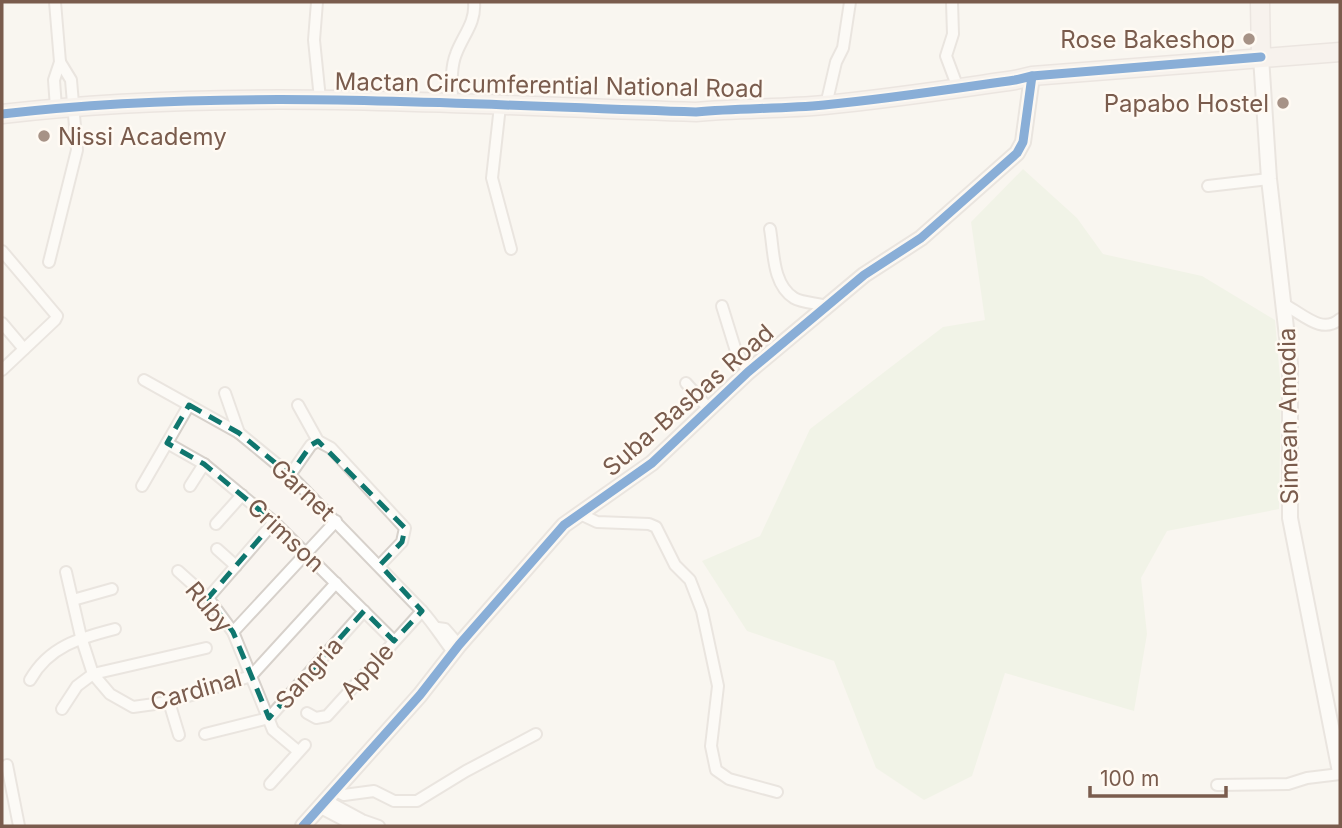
<svg xmlns="http://www.w3.org/2000/svg" width="1342" height="828" font-family="Inter,sans-serif">
<rect width="100%" height="100%" fill="#f9f5f0"/>
<polygon fill="#e7f0db" points="1023,169 1077,218 1103,254 1202,276 1275,320 1281,389 1279,509 1167,531 1141,578 1147,634 1134,711 1005,673 972,776 924,800 876,768 834,661 747,631 702,561 760,536 810,429 943,327 985,320 971,222"/>
<g fill="none" stroke-linecap="round" stroke-linejoin="round">
<defs>
<g id="minor">
<polyline points="55,2 60,62 54,80 56,108"/>
<polyline points="317,2 314,40 320,99"/>
<polyline points="952,2 953,34 946,56 958,88"/>
<path d="M452,104C452,89 450,69 456,54C463,35 476,23 474,2"/>
<polyline points="826,105 836,62 843,48 850,2"/>
<polyline points="500,106 492,178 511,249"/>
<polyline points="1208,186 1269,179"/>
<path d="M770,229C774,251 772,284 794,298C802,303 817,303 827,306"/>
<polyline points="2,251 57,316 55,320 2,370"/>
<polyline points="49,262 77,150 71,80 60,62"/>
<path d="M1285,305C1303,314 1322,335 1340,319"/>
<polyline points="722,306 735,348 748,372"/>
<polyline points="2,323 24,349"/>
<path d="M144,380L239,433L290,475L422,611C434,624 442,638 453,652"/>
<polyline points="686,383 709,409"/>
<polyline points="225,393 239,433"/>
<polyline points="298,405 318,441 331,448 405,528 402,542 380,565"/>
<polyline points="167,443 204,464 274,522 394,641"/>
<polyline points="290,475 311,445 318,441"/>
<polyline points="142,486 189,405"/>
<polyline points="190,486 204,464"/>
<polyline points="580,514 597,522 649,524 656,527 675,565 690,580 702,611 718,686 711,746 716,770 729,779 777,792"/>
<polyline points="216,524 242,495"/>
<polyline points="217,549 236,566"/>
<polyline points="178,571 208,598 233,632 273,730 298,751"/>
<polyline points="66,572 81,637 93,674 110,694 133,707 169,702 251,676 336,583"/>
<polyline points="208,598 274,522"/>
<polyline points="73,600 112,589"/>
<polyline points="438,628 445,629 459,645"/>
<polyline points="233,632 336,521"/>
<path d="M30,680C49,646 80,638 115,629"/>
<polyline points="169,702 179,735"/>
<polyline points="62,709 77,686 93,674 206,648"/>
<polyline points="307,713 316,718 327,716 422,611"/>
<polyline points="205,734 269,718 364,611"/>
<polyline points="7,765 19,826"/>
<polyline points="270,784 305,745"/>
<polyline points="1217,785 1288,784 1307,778 1340,774"/>
<polyline points="334,790 344,795 374,791 394,801 417,801 466,771 536,734"/>
<polyline points="325,800 362,820 379,826"/>
<polyline points="319,807 355,826"/>
</g>
<g id="tertiary">
<polyline points="1261,57 1269,179 1290,363 1290,518 1340,772"/>
<polyline points="303,826 420,695 459,645 564,525 652,463 748,372 864,275 921,238 1017,153 1023,142 1032,76"/>
</g>
<g id="primary">
<polyline points="1260,2 1261,57"/>
<path d="M2,114C232,87 465,105 696,112C739,108 782,109 824,105C888,99 952,89 1015,80L1032,76L1340,52"/>
</g>
</defs>
<use href="#minor" stroke="#d7d1cb" stroke-width="14"/>
<use href="#tertiary" stroke="#d7d1cb" stroke-width="18"/>
<use href="#primary" stroke="#dad1cc" stroke-width="21"/>
<use href="#minor" stroke="#fefefd" stroke-width="10"/>
<use href="#tertiary" stroke="#fefefd" stroke-width="14"/>
<use href="#primary" stroke="#f3eee8" stroke-width="18"/>
<defs>
<g id="cycleway">
<path d="M2,114C232,87 465,105 696,112C739,108 782,109 824,105C888,99 952,89 1015,80L1032,76L1261,57"/>
<polyline points="303,826 420,695 459,645 564,525 652,463 748,372 864,275 921,238 1017,153 1023,142 1032,76"/>
</g>
</defs>
<use href="#cycleway" stroke="#fffaf3" stroke-width="13"/>
<use href="#cycleway" stroke="#0057b8" stroke-width="9"/>
</g>
<path d="M0 0H1342V828H0ZM189,405L239,433L290,475L311,445L318,441L405,528L402,542L380,565L422,611L394,641L364,611L269,718L233,632L208,598L274,522L204,464L167,443Z" fill="#f9f5f0" fill-opacity=".55" fill-rule="evenodd"/>
<path fill="none" stroke="#0f766e" stroke-width="5" stroke-dasharray="14 9" stroke-linejoin="round" d="M189,405L239,433L290,475L311,445L318,441L405,528L402,542L380,565L422,611L394,641L364,611L269,718L233,632L208,598L274,522L204,464L167,443Z"/>
<g fill="#a69286" stroke="#fffaf3" stroke-width="2.5">
<circle cx="1249" cy="39" r="7"/>
<circle cx="1283" cy="103" r="7"/>
<circle cx="44" cy="136" r="7"/>
</g>
<g text-anchor="middle" dominant-baseline="central" stroke-width="5" stroke-linejoin="round" paint-order="stroke">
<g font-size="24" fill="#7a5c4d" stroke="#fffaf3" text-anchor="end">
<text x="1235" y="39">Rose Bakeshop</text>
<text x="1269" y="103">Papabo Hostel</text>
<text x="58" y="136" text-anchor="start">Nissi Academy</text>
</g>
<g font-size="24" fill="#7a5c4d" stroke="#fffaf3">
<text transform="translate(549 85) rotate(1)">Mactan Circumferential National Road</text>
<text transform="translate(688 400) rotate(-41)">Suba-Basbas Road</text>
<text transform="translate(1288 416) rotate(-91)">Simean Amodia</text>
<text transform="translate(303 490) rotate(43)">Garnet</text>
<text transform="translate(286 535) rotate(43)">Crimson</text>
<text transform="translate(209 607) rotate(50)">Ruby</text>
<text transform="translate(367 671) rotate(-48)">Apple</text>
<text transform="translate(309 673) rotate(-48)">Sangria</text>
<text transform="translate(196 690) rotate(-16)">Cardinal</text>
</g>
</g>
<rect width="1342" height="828" fill="none" stroke="#7a5c4d" stroke-width="7"/>
<path d="M1090 786v10h136v-10" fill="none" stroke="#7a5c4d" stroke-width="3.5"/>
<text x="1100" y="786" font-size="21" fill="#7a5c4d" stroke="#fffaf3" stroke-width="5" paint-order="stroke">100 m</text>
</svg>
